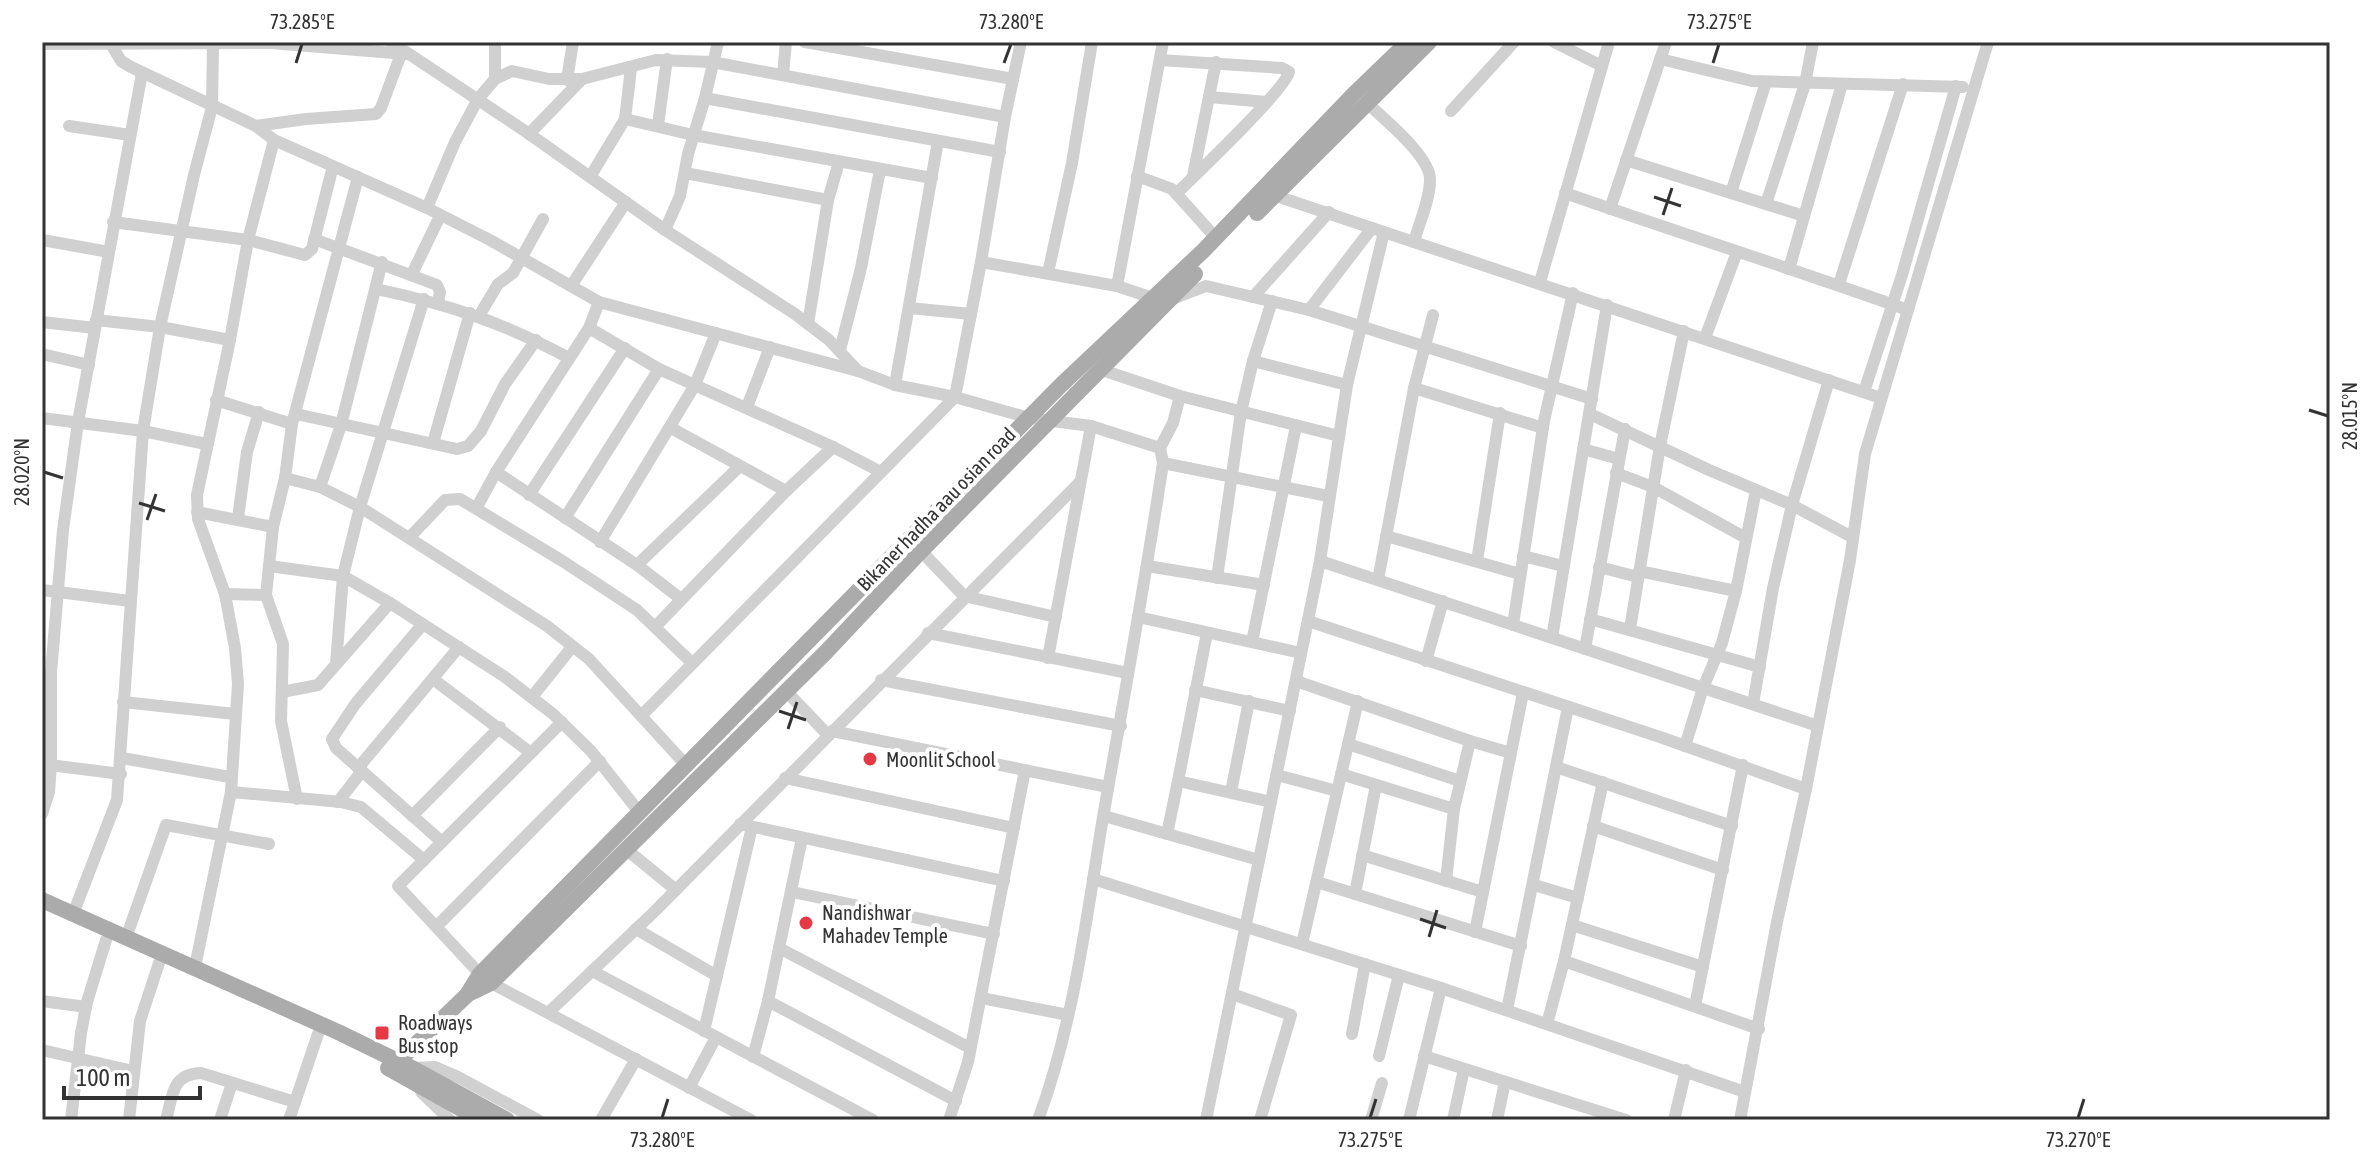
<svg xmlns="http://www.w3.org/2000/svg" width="2372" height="1162" font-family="'Asap Condensed',sans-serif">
<rect width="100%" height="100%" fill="#fff"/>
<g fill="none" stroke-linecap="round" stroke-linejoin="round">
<g stroke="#d0d0d0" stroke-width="12">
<path d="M391,42L525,131L665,230L795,314L829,340L858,371L895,385L955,397L1029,418L1091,426L1160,448L1163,463C1145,583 1123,703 1102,823C1086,922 1073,1026 1038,1120"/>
<polyline points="805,42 1013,79"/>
<polyline points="1554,42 1602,66"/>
<polyline points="42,44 271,43 406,54"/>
<polyline points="111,44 121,61 131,67 256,126 274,140 299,151 427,208 490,240 599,302 858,371"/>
<polyline points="1660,59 1752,81 1963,87"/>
<path d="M1160,60L1282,68L1289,72C1285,90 1196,174 1177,193"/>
<polyline points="783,75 786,42"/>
<polyline points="495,79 495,42"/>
<polyline points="567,80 573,42"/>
<polyline points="1209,97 1267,102"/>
<polyline points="705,98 1000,152"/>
<path d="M1367,103C1384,119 1431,157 1430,180C1430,200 1419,223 1414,242"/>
<polyline points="1451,111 1514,42"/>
<polyline points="625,119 693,135 932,178"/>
<polyline points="658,125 667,59"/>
<polyline points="69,126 130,135"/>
<polyline points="256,126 306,119 376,114 381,108 401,54"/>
<polyline points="529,134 582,79"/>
<polyline points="1626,160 1804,216"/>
<polyline points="685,173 828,200"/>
<polyline points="1137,176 1172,189 1216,238"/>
<polyline points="1193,176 1216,62"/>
<polyline points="590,177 625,119 631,68"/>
<path d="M1565,193C1679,233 1794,269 1908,310"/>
<polyline points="1731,193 1766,82"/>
<polyline points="1270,194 1881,398"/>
<polyline points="1766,204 1805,84 1813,42"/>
<polyline points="427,208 455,142 478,99 495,79 512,71 549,79 582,79 656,60 712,62 1005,117"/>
<polyline points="1610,209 1666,42"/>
<polyline points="113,222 248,240 305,255 312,249 333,166"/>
<polyline points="665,230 680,196 688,154 705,98 718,42"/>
<polyline points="314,239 437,285 440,292 438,303"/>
<polyline points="42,240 109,252"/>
<polyline points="981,262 1117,286 1153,298"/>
<polyline points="1789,269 1842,84"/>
<polyline points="1048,273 1072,163 1092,42"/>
<polyline points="412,274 440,216"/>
<polyline points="1540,282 1609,42"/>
<polyline points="1839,284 1903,84"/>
<polyline points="571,286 626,202"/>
<polyline points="1117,286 1163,42"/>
<path d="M376,289C448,304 504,323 569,358"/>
<polyline points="1253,297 1329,212"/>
<polyline points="1175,298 1206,286 1309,310 1592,399"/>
<polyline points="909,308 971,314"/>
<polyline points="1309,310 1372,228"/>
<polyline points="479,316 498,284 513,273 543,219"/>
<polyline points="96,320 160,327 230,340"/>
<polyline points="42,322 95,328"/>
<polyline points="808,324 828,200 839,162"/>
<polyline points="589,328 659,369 833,447 881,472"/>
<polyline points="1705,338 1737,252"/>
<polyline points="840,350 861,268 880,170"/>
<polyline points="42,354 89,365"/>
<polyline points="1253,361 1347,385"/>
<polyline points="1099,369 1180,396 1339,436"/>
<polyline points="895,385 938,141"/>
<polyline points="1414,388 1543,428"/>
<polyline points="1864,392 1902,275 1956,86"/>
<polyline points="216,400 292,424"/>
<polyline points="747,407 770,347"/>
<polyline points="296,414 457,449 468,446 481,431 505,384 536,340"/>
<polyline points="1590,414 1709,470 1792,505 1852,537"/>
<polyline points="42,418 143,431 206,444"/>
<polyline points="671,428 786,491"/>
<polyline points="433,443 470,313"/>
<polyline points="1160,448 1173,423 1180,396"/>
<polyline points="1583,449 1619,459"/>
<polyline points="1163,463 1328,496"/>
<polyline points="496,472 637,565 681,599"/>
<polyline points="1616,473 1653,487 1746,538"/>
<polyline points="285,478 320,487 360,507 547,626 589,659 686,765"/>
<polyline points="320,487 341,425 382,262"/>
<polyline points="529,495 625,348"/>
<polyline points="477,507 496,472 589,328 599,302"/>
<polyline points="197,512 273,527"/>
<polyline points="238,518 247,452 259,412"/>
<polyline points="565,518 659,369"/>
<polyline points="1386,536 1520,574"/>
<polyline points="410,537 445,500 460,499 564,562 637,610 692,663"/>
<polyline points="600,542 695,385 716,333"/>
<polyline points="921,551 964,596 1056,617"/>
<polyline points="1523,556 1563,566"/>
<polyline points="1320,561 1818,726"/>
<polyline points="1477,561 1500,413"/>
<polyline points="637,565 739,467"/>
<polyline points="269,566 343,576 390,603 505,677 553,714 591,751 640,813"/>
<polyline points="1147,566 1264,585"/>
<polyline points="1599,567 1638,577"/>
<polyline points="1639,571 1736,591"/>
<polyline points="1217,578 1241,412 1253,361 1272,301"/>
<polyline points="1378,580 1414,388 1433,315"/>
<polyline points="42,590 130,601"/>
<polyline points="225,594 266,595"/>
<polyline points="1138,617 1301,653"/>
<polyline points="1590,619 1760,667"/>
<polyline points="1308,621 1660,737 1806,789"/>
<polyline points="423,624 356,703 332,739 336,748 442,842"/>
<polyline points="1513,625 1544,421 1573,293"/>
<polyline points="655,627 786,491 833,447"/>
<polyline points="1630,629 1660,446 1684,331"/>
<polyline points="928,633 1128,673"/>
<polyline points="1207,633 1178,781 1271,802"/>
<polyline points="1552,638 1607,305"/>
<polyline points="1252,642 1296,426"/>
<polyline points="1585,649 1625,429"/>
<polyline points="1048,658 1091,426"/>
<polyline points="1426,661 1443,601"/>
<polyline points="336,664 343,576 360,507 424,299"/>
<polyline points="433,679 531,753"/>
<polyline points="881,680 1121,726"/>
<polyline points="1296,681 1470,741 1511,753"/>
<polyline points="1195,690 1290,711"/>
<polyline points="786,691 828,735"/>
<polyline points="282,692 318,685 390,603"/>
<polyline points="532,697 572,647"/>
<polyline points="123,702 235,714"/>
<polyline points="1753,704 1773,588 1792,505 1829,380"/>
<polyline points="642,715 955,397 981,262 1005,117 1021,42"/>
<polyline points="832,731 1108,787"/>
<polyline points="1348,744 1460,781"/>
<polyline points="1685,746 1703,688 1722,643 1736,591 1756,490"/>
<polyline points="122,758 230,777"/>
<polyline points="42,764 121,774"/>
<polyline points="1556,767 1732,826"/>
<polyline points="358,768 459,647"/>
<polyline points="1341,774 1454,809"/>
<polyline points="1277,775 1337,791"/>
<polyline points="785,778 1014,828"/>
<polyline points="231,792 341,802 361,807 424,860"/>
<polyline points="1231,792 1249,701"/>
<polyline points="297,799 281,721 283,644 266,595 269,566 273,527 285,478 292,424 358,177"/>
<polyline points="338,802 362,771"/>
<polyline points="42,814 49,792 51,765 51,673 63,530 78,422 142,73"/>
<polyline points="412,816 500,727"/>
<polyline points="1104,816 1259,860"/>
<polyline points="740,824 1004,881"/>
<polyline points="1593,826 1723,870"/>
<polyline points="1167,834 1178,781"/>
<polyline points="627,850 676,890"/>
<polyline points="1362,855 1483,892"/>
<polyline points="1093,879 1441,988 1745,1092"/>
<polyline points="1446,881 1454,809 1470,741"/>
<polyline points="1317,882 1521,946"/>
<polyline points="1534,885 1578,898"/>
<polyline points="792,892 994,934"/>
<polyline points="1355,894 1376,785"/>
<polyline points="73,914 117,800 143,431 160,327 194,175 212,107 213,43"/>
<polyline points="1572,925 1703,967"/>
<polyline points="437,926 600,761"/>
<polyline points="636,929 717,976"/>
<polyline points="1475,932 1523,693"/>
<polyline points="126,938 166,825 269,844"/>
<polyline points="1302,944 1358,701"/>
<polyline points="779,948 970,1048"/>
<polyline points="1564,961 1759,1029"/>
<polyline points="195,967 231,792 238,684 235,648 225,594 198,519 197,495 230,340 248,240 274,140"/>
<polyline points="592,971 873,1120"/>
<polyline points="480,974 398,886 562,722"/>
<polyline points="491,983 751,1120"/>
<polyline points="1232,994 1291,1015 1260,1120"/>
<polyline points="981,998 1068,1015"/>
<polyline points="42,1001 86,1007"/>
<polyline points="768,1001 956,1101"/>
<polyline points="1695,1006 1743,765"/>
<polyline points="1507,1010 1568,707"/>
<polyline points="549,1012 655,911 1080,482"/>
<polyline points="1547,1024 1564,961 1603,782"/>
<polyline points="704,1031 752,827"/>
<polyline points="1352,1034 1365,964"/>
<polyline points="42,1050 133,1071"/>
<polyline points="1379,1056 1399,975"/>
<polyline points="1424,1056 1626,1120"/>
<polyline points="753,1057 768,1001 802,838"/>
<polyline points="412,1068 435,1067 458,1077 538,1120"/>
<polyline points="689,1088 716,1037"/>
<polyline points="421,1092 450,1120"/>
<polyline points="71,1120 81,1033 87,1002 106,940"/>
<polyline points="129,1120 140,1021 159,963"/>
<path d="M166,1120C173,1096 171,1074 201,1073L295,1102"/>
<polyline points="220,1120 232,1083"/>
<polyline points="289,1120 318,1034"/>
<polyline points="601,1120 636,1059"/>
<polyline points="949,1120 968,1062 1025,770"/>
<polyline points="1206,1120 1320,561 1347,385 1384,232"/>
<polyline points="1371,1120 1382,1083"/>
<polyline points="1409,1120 1441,988"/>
<polyline points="1453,1120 1464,1069"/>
<polyline points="1497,1120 1505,1082"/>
<polyline points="1674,1120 1686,1070"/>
<polyline points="1740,1120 1777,922 1806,789 1850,560 1865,454 1988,42"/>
</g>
<g stroke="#ababab" stroke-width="16">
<polyline points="1257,213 1429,42"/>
<polyline points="42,900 338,1032 412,1068 507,1120"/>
<polyline points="468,994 491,983 826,652 921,551 1195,274"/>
<polyline points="388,1068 481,1120"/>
<polyline points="390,1069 467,995 480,974 1061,385 1203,251 1354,94 1408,42"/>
</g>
</g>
<path fill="none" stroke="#333" stroke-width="3" d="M296,63L302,44M1004,63L1011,44M1713,63L1719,44M1654,197L1681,206M1663,215L1672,188M2309,410L2328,416M44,472L63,478M139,503L165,511M147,520L156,494M779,711L806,720M788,729L797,702M1420,919L1446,928M1429,937L1437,910M662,1118L668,1099M1370,1118L1376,1099M2078,1118L2084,1099"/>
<g fill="#e63946" stroke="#fff" stroke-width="3">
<circle cx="870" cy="759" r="8"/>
<circle cx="806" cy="923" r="8"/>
<rect x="374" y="1025" width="16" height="16" rx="4"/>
</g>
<g text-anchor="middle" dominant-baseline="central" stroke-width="8" stroke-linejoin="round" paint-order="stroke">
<g font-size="20" fill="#333" stroke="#fff">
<text transform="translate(936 509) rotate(-46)">Bikaner hadha aau osian road</text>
</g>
<g font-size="20" fill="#333" stroke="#fff" text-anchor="start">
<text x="886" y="759">Moonlit School</text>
<text x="822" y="912">Nandishwar<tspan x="822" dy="23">Mahadev Temple</tspan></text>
<text x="398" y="1022">Roadways<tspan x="398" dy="23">Bus stop</tspan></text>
</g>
</g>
<rect width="2372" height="1162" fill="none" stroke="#ffffff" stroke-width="88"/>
<path d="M64 1086v12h136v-12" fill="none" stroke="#333333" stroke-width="4"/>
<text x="76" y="1086" font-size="24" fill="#333333" stroke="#ffffff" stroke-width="6" paint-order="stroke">100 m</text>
<rect x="44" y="44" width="2284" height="1074" fill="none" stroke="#333" stroke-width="3"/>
<g font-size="20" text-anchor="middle" fill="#333">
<text x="302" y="29">73.285°E</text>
<text x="1011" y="29">73.280°E</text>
<text x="1719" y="29">73.275°E</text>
<text transform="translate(2350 416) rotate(-90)" y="7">28.015°N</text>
<text transform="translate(22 472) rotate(-90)" y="7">28.020°N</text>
<text x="662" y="1147">73.280°E</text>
<text x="1370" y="1147">73.275°E</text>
<text x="2078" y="1147">73.270°E</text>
</g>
</svg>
